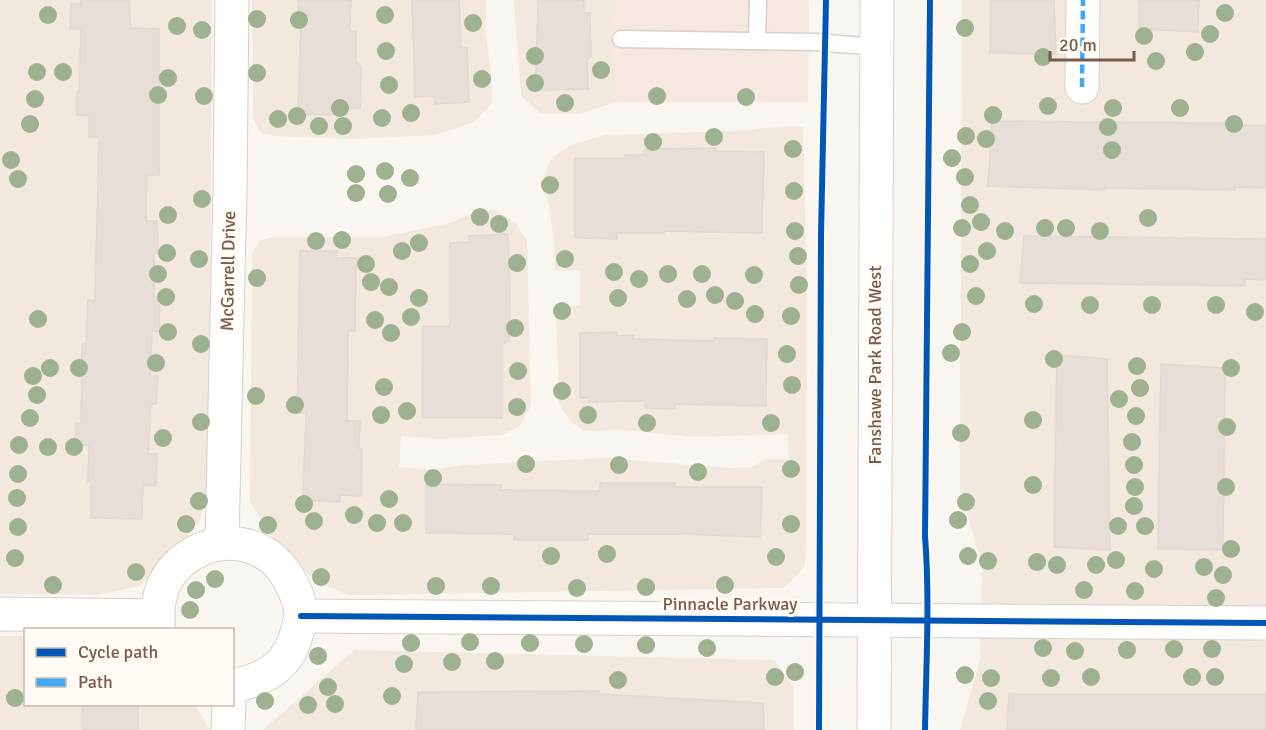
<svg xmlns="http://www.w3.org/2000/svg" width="1266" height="730" font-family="Signika,sans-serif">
<rect width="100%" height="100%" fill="#f9f5f0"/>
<g fill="#f2e8de">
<polygon points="0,0 212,0 209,483 200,521 179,549 139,586 98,595 0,594"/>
<polygon points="252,0 486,0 485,31 491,72 492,103 474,122 436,135 352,139 274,136 260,132 253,118"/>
<polygon points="514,0 615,0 616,102 579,114 542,114 521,96"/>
<polygon points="962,0 1266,0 1266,730 960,730 980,660 982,567 960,487"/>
<polygon points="790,126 803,127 807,291 806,543 805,566 784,588 349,595 321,584 293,561 267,530 250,501 252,254 259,241 272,237 382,237 451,223 474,212 495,210 515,222 527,241 531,405 520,426 502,435 439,439 401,436 399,467 432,470 462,465 606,458 729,468 752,467 766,459 789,459 787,434 693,437 623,430 584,431 571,422 559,404 556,308 580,305 580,270 555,271 553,233 544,176 552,158 572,145 604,135 733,131"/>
<polygon points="0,636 25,636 26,704 195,705 210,730 0,730"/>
<polygon points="354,650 774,660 794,688 794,730 263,730"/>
</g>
<polygon fill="#f6e8e1" points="615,0 809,0 808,102 616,102"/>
<g fill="#e6ded7" stroke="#e2d8d2" stroke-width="1.5">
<polygon points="81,0 129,0 131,28 159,29 159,175 147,175 146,221 157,221 158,253 154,253 154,297 160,297 159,332 152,331 150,376 158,376 156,404 151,404 148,454 157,454 156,486 143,485 142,519 91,518 91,481 88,481 89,445 75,445 76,423 81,423 82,344 86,344 88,300 95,300 99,137 89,137 89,115 77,115 77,92 79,92 81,29 70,29 71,4 81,4"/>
<polygon points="298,0 351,0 350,31 356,31 356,62 361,66 360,108 339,108 339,115 298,114 301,27 299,27"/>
<polygon points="412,0 459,0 461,48 467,48 469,102 435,104 434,96 415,97"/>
<polygon points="538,0 584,0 584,13 590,13 591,57 587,60 588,89 539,90 539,74 536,74"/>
<polygon points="991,0 1054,0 1056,54 990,53"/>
<polygon points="1139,0 1199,0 1198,32 1139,29"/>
<polygon points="992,121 1234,123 1234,125 1266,126 1266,188 1235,187 1235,190 1104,188 1104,190 988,186"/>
<polygon points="715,148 715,151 764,152 762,233 664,231 664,233 617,233 617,239 575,238 575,158 625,158 625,155 644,155 645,149"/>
<polygon points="508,234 510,293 509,342 502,344 502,418 422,418 423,326 450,326 450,243 469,242 469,236"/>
<polygon points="1024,236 1266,239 1266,280 1245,279 1245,286 1020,283"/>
<polygon points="300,251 337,251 336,258 356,258 355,331 348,331 347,421 360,421 359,449 362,449 361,496 340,495 340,502 303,500 306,413 297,413"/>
<polygon points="617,332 617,336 634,335 634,339 714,341 714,338 767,339 766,406 675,404 675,409 645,408 645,401 589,402 589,398 580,398 580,333"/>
<polygon points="1057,355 1107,359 1110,550 1054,547"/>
<polygon points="1161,364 1225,368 1223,550 1158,549"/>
<polygon points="600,483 675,483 675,487 762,487 760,537 677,534 588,534 588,540 514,540 514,534 426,533 426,484 501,485 501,490 600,491"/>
<polygon points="599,691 599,694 763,703 764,730 416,730 418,692"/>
<polygon points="1009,694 1266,694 1266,730 1007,730"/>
<rect x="82" y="705" width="56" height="25"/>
</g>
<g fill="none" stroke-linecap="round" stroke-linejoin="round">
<defs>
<g id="service">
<polyline points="621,39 815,42 877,47"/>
<polyline points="757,41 758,0"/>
</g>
<g id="minor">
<polyline points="1082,87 1083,0"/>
<polyline points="222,543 230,188 232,0"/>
<polyline points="228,730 229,704"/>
</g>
<g id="tertiary">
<polyline points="0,614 157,616"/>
<polyline points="301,616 1266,623"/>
<path d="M159,630C155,605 161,579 180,563C215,532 266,538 289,579C295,591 300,600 301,613C301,620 298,628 296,636C287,668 263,680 232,686"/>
</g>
<polyline id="secondary" points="874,730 877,0"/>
</defs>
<use href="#service" stroke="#d7d1cb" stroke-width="19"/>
<use href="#minor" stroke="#d7d1cb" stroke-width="35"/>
<use href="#tertiary" stroke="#d7d1cb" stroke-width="35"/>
<use href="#secondary" stroke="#d9d2cb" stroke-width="35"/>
<use href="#service" stroke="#fefefd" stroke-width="16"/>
<use href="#minor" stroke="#fefefd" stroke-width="33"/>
<use href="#tertiary" stroke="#fefefd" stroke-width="33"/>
<use href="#secondary" stroke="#fefefd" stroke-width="33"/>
<polyline stroke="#3fa9f5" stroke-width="4.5" stroke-dasharray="9 4.5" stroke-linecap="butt" points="1082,87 1083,0"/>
<defs>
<g id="cycleway">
<polyline points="301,616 1266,623"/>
<polyline points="819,730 821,234 826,0"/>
<path d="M925,730C926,665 930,601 925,536L930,0"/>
</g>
</defs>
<use href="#cycleway" stroke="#fffaf3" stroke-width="10"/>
<use href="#cycleway" stroke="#0057b8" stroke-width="6"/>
</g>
<g fill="#9eb190">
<circle cx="1225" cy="13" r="9"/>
<circle cx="48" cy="15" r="9"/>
<circle cx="385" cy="15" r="9"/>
<circle cx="257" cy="19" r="9"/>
<circle cx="299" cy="20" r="9"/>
<circle cx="473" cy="23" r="9"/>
<circle cx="177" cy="26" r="9"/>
<circle cx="965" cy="28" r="9"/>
<circle cx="202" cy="30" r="9"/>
<circle cx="1210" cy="34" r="9"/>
<circle cx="1144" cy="36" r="9"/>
<circle cx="386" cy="51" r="9"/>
<circle cx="1195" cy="52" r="9"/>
<circle cx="535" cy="56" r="9"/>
<circle cx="1043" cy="57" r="9"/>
<circle cx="1156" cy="61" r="9"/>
<circle cx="601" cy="70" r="9"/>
<circle cx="37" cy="72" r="9"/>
<circle cx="63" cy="72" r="9"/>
<circle cx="257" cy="73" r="9"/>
<circle cx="168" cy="78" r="9"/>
<circle cx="482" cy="79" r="9"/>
<circle cx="535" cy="83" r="9"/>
<circle cx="389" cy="85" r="9"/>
<circle cx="158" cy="95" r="9"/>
<circle cx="204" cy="96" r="9"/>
<circle cx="657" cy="96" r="9"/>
<circle cx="746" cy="97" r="9"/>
<circle cx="35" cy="99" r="9"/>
<circle cx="565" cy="103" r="9"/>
<circle cx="1048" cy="106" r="9"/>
<circle cx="340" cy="108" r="9"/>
<circle cx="1113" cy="108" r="9"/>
<circle cx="1180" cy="108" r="9"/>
<circle cx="411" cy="113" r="9"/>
<circle cx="993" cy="115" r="9"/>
<circle cx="297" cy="116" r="9"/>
<circle cx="382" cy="118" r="9"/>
<circle cx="278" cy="119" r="9"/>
<circle cx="30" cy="124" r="9"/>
<circle cx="1234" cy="124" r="9"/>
<circle cx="319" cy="126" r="9"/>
<circle cx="343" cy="126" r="9"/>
<circle cx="1108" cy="127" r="9"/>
<circle cx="966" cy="136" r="9"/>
<circle cx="714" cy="137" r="9"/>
<circle cx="986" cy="139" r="9"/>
<circle cx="653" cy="142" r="9"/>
<circle cx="793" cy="149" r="9"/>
<circle cx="1112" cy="150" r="9"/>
<circle cx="952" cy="158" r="9"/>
<circle cx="11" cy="160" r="9"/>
<circle cx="385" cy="171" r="9"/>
<circle cx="356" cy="174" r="9"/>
<circle cx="965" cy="177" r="9"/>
<circle cx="410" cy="178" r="9"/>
<circle cx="18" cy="179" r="9"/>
<circle cx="550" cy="185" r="9"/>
<circle cx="794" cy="191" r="9"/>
<circle cx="356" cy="193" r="9"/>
<circle cx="388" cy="194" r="9"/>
<circle cx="202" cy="199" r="9"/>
<circle cx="970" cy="205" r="9"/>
<circle cx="168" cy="215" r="9"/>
<circle cx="480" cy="217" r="9"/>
<circle cx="1148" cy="218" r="9"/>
<circle cx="981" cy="222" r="9"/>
<circle cx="499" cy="224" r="9"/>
<circle cx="962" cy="228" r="9"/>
<circle cx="1045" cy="228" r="9"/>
<circle cx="1066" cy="228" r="9"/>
<circle cx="795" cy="231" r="9"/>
<circle cx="1005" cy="231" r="9"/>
<circle cx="1100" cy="231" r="9"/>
<circle cx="342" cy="240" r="9"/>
<circle cx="316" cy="241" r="9"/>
<circle cx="419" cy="243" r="9"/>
<circle cx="402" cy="251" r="9"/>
<circle cx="987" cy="251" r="9"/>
<circle cx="167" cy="253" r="9"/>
<circle cx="798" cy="256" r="9"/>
<circle cx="199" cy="259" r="9"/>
<circle cx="565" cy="259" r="9"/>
<circle cx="517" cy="263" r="9"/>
<circle cx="366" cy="264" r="9"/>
<circle cx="970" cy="264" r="9"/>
<circle cx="614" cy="272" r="9"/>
<circle cx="158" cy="274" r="9"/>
<circle cx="668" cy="274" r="9"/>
<circle cx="702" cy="274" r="9"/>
<circle cx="754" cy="275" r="9"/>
<circle cx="257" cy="278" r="9"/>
<circle cx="639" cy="279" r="9"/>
<circle cx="371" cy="282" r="9"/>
<circle cx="799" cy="285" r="9"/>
<circle cx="389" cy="287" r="9"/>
<circle cx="715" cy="295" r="9"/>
<circle cx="976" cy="296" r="9"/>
<circle cx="166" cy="297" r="9"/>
<circle cx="419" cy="298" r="9"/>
<circle cx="618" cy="298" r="9"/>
<circle cx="687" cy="299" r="9"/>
<circle cx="735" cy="301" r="9"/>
<circle cx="1034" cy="304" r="9"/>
<circle cx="1090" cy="305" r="9"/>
<circle cx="1152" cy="305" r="9"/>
<circle cx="1216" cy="305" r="9"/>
<circle cx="562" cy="311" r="9"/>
<circle cx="1255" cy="312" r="9"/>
<circle cx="755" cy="314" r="9"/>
<circle cx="791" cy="316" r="9"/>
<circle cx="411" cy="317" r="9"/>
<circle cx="38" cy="319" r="9"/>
<circle cx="375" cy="320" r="9"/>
<circle cx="515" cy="328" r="9"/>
<circle cx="168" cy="332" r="9"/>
<circle cx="962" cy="332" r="9"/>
<circle cx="391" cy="333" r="9"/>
<circle cx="201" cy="344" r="9"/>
<circle cx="951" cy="353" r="9"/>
<circle cx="787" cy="354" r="9"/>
<circle cx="1054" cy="359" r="9"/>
<circle cx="156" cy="363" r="9"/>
<circle cx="1137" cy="366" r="9"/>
<circle cx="50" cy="368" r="9"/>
<circle cx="79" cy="368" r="9"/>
<circle cx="1231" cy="368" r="9"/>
<circle cx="518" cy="371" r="9"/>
<circle cx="33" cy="376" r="9"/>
<circle cx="792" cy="385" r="9"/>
<circle cx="384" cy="387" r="9"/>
<circle cx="1140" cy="388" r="9"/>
<circle cx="562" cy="391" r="9"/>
<circle cx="37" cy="395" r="9"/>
<circle cx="256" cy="396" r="9"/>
<circle cx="1119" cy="399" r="9"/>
<circle cx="295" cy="405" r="9"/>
<circle cx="517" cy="407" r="9"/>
<circle cx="407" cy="411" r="9"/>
<circle cx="381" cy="415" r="9"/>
<circle cx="588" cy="415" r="9"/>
<circle cx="1136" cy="416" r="9"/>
<circle cx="30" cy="418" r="9"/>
<circle cx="1033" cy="420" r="9"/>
<circle cx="201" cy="422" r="9"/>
<circle cx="647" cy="423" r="9"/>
<circle cx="771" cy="423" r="9"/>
<circle cx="1227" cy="427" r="9"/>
<circle cx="961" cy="433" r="9"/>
<circle cx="163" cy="438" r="9"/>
<circle cx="1132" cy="442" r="9"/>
<circle cx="19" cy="445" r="9"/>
<circle cx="48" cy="447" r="9"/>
<circle cx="74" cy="447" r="9"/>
<circle cx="526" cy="464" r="9"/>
<circle cx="619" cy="465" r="9"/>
<circle cx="1134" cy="465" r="9"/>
<circle cx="791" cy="469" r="9"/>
<circle cx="698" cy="472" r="9"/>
<circle cx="18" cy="474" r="9"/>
<circle cx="433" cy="478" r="9"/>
<circle cx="1033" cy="485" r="9"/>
<circle cx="1135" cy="487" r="9"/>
<circle cx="1226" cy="487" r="9"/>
<circle cx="17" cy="498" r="9"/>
<circle cx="389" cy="499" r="9"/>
<circle cx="199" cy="501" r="9"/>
<circle cx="966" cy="502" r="9"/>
<circle cx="304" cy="504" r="9"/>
<circle cx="1134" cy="506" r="9"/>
<circle cx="354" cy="515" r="9"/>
<circle cx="958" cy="520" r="9"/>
<circle cx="314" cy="521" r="9"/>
<circle cx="377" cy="523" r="9"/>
<circle cx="403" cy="523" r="9"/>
<circle cx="186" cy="524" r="9"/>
<circle cx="791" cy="524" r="9"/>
<circle cx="268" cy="525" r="9"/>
<circle cx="1118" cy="526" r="9"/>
<circle cx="1145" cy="526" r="9"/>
<circle cx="18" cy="527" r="9"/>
<circle cx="1231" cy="549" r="9"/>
<circle cx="607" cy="554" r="9"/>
<circle cx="551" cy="556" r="9"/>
<circle cx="968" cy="556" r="9"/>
<circle cx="776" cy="557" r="9"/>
<circle cx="15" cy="558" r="9"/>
<circle cx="1116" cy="560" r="9"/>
<circle cx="988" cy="561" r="9"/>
<circle cx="1037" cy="562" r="9"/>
<circle cx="1057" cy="565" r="9"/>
<circle cx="1096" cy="565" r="9"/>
<circle cx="1204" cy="567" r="9"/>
<circle cx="1154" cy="569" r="9"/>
<circle cx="136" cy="572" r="9"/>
<circle cx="1223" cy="575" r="9"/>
<circle cx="321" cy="577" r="9"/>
<circle cx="215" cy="579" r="9"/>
<circle cx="53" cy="585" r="9"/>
<circle cx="725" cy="585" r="9"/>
<circle cx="436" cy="586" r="9"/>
<circle cx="491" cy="586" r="9"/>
<circle cx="646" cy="587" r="9"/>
<circle cx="577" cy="588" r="9"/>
<circle cx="196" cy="590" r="9"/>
<circle cx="1084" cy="590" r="9"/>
<circle cx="1135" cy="591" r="9"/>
<circle cx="1216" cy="598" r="9"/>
<circle cx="190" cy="610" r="9"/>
<circle cx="470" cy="642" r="9"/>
<circle cx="411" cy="643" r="9"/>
<circle cx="530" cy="643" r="9"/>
<circle cx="584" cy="644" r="9"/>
<circle cx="646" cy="645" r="9"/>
<circle cx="707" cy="648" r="9"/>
<circle cx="1043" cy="648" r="9"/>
<circle cx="1174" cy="649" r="9"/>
<circle cx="1212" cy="649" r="9"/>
<circle cx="1127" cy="650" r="9"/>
<circle cx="1075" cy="651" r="9"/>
<circle cx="318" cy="656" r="9"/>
<circle cx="495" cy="661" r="9"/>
<circle cx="452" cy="662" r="9"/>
<circle cx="404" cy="664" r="9"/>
<circle cx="795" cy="672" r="9"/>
<circle cx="965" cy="675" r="9"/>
<circle cx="775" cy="677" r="9"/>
<circle cx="1091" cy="677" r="9"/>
<circle cx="1192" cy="677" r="9"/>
<circle cx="1215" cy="677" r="9"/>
<circle cx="991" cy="678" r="9"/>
<circle cx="1051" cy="678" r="9"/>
<circle cx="618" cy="680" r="9"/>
<circle cx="328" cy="687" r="9"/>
<circle cx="392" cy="696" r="9"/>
<circle cx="15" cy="698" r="9"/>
<circle cx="265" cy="701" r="9"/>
<circle cx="988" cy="701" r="9"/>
<circle cx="335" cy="704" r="9"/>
<circle cx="308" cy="705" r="9"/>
</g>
<g text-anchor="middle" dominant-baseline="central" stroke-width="6" stroke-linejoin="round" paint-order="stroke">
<g font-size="18" fill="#7a5c4d" stroke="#fffaf3">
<text transform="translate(228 271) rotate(-89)">McGarrell Drive</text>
<text transform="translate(875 365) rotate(-90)">Fanshawe Park Road West</text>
<text x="730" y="604">Pinnacle Parkway</text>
</g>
</g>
<rect x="24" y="628" width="210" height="78" fill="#fffaf3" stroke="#cabbb1" stroke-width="1.5"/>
<rect x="36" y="648" width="30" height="9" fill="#0057b8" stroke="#cabbb1" stroke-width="1.5"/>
<text x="78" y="658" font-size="18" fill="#7a5c4d">Cycle path</text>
<rect x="36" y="678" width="30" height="9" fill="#3fa9f5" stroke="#cabbb1" stroke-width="1.5"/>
<text x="78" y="688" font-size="18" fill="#7a5c4d">Path</text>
<path d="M1050 51v9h84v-9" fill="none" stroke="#7a5c4d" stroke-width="3"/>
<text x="1059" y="51" font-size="18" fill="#7a5c4d" stroke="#fffaf3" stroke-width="4.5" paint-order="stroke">20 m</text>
</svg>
